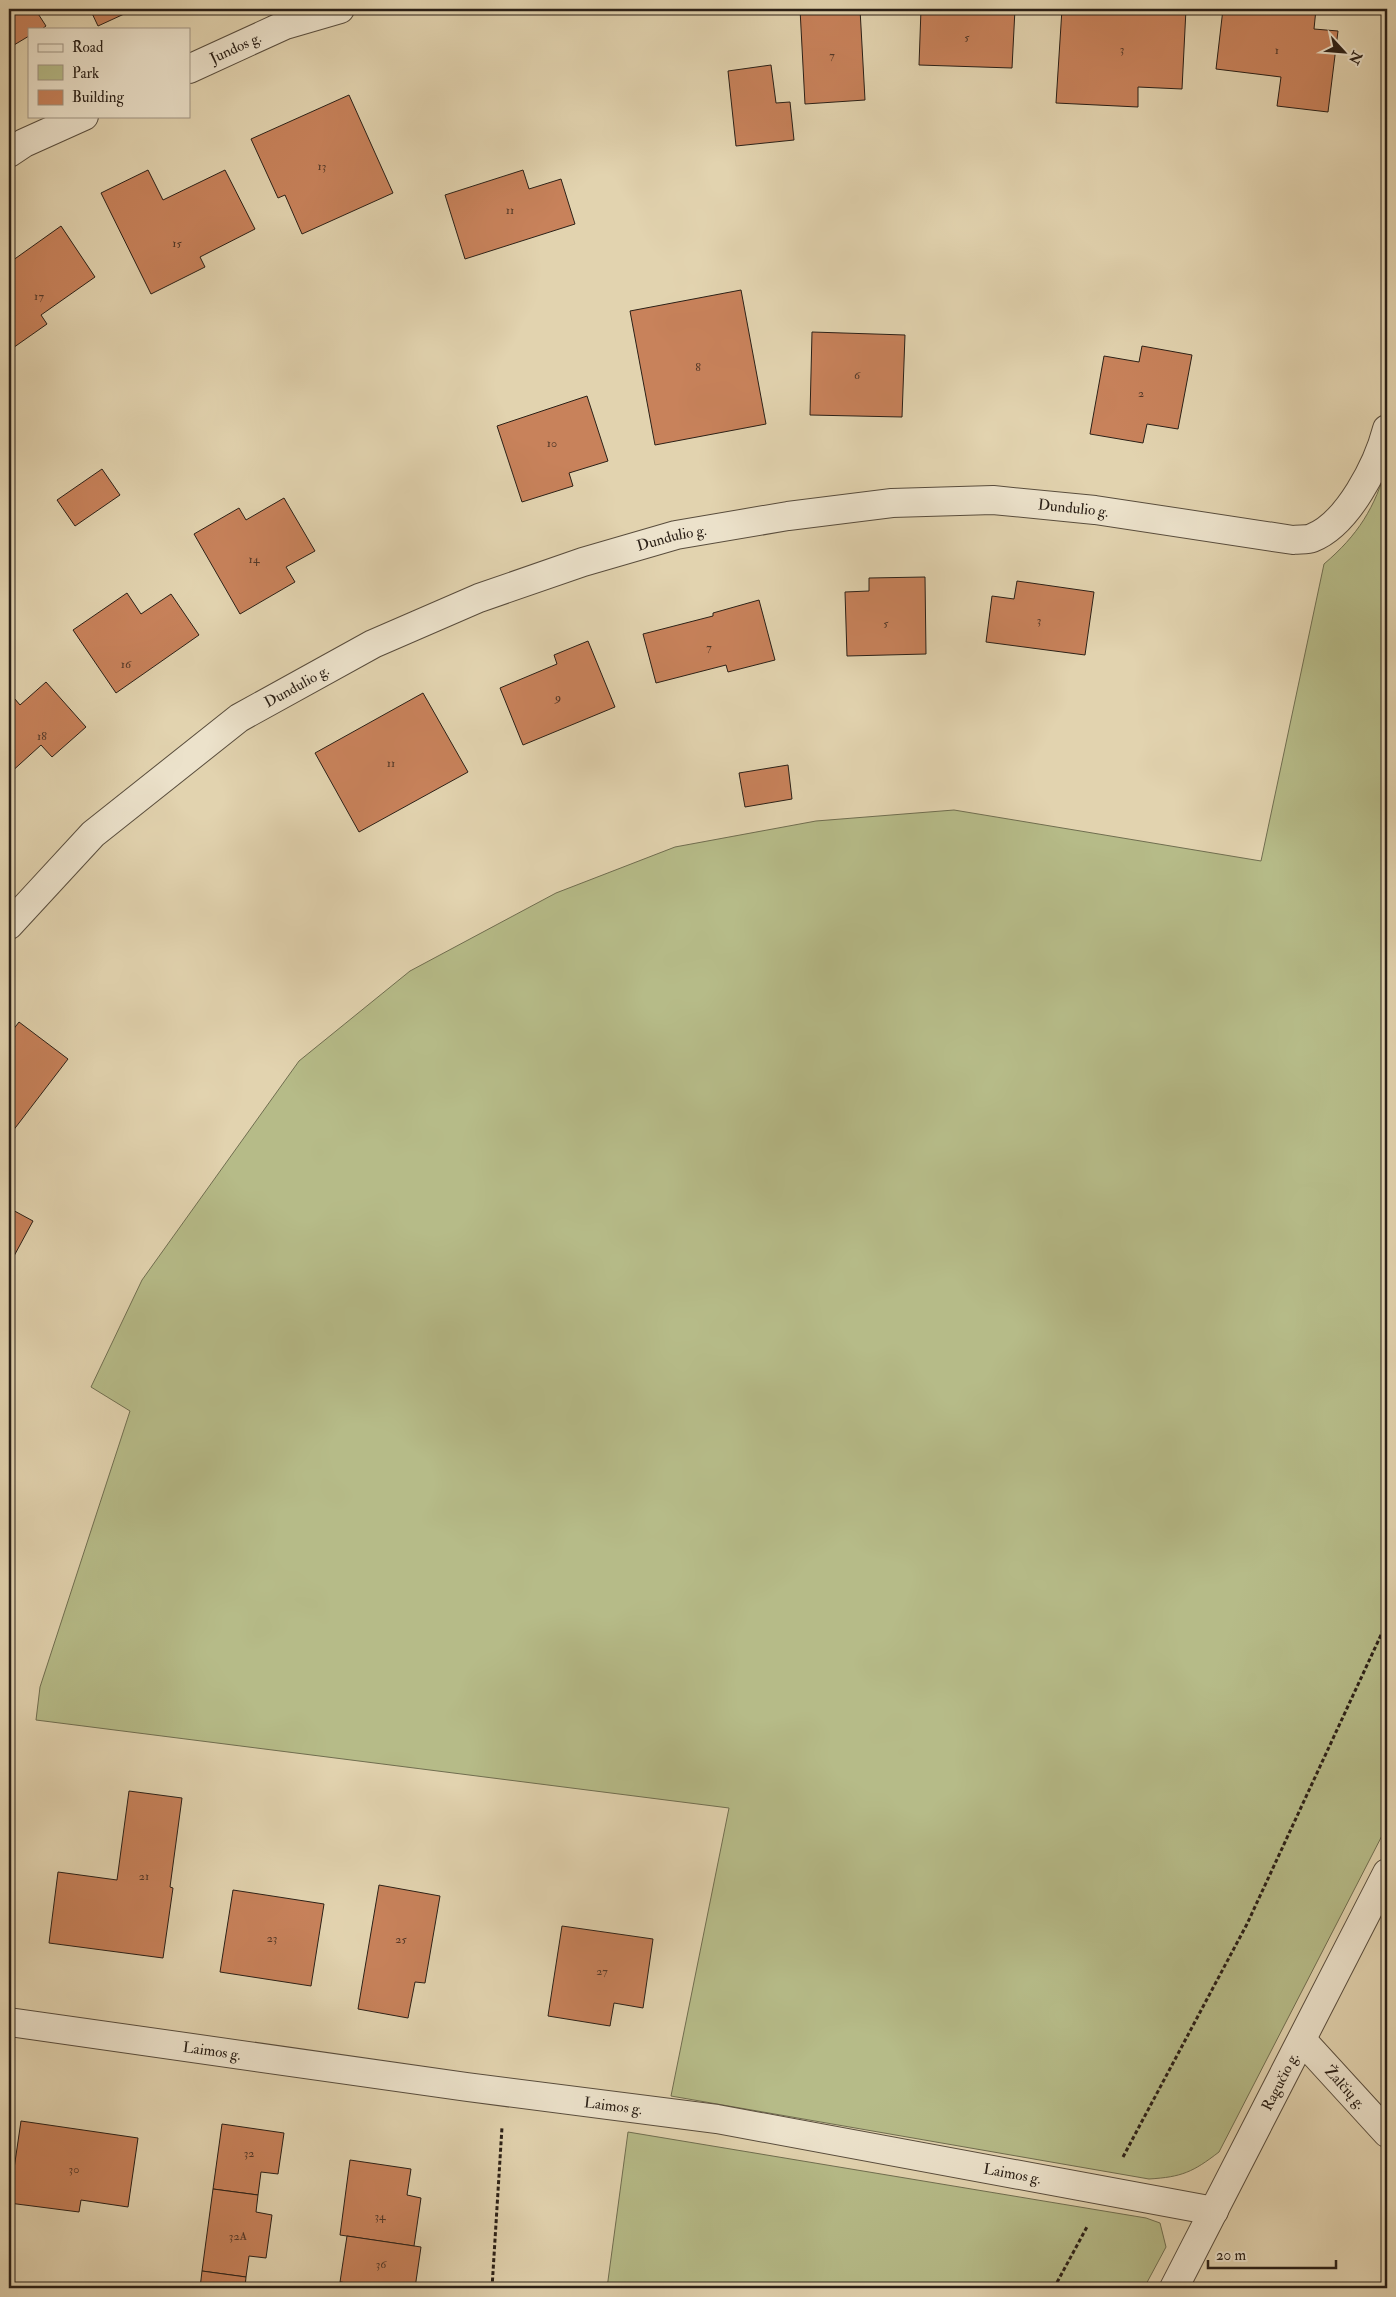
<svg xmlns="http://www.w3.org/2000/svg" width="1396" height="2297" font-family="'IM FELL Double Pica',serif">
<rect width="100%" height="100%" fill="#e2d3af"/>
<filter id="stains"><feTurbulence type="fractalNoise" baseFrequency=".004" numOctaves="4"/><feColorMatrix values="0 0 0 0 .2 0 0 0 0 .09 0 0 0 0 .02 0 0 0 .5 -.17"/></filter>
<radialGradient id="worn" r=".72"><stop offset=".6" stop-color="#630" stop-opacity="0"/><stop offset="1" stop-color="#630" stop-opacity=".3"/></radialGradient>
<g fill="#b6bb88" stroke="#706e50">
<path d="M1387,465V1826L1219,2152C1193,2172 1182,2177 1149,2179L671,2096L729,1808L36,1720L40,1687L130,1411L91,1387L142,1280L299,1061L410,971L556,893L675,847L816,821L954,810L1261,861L1324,564C1358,535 1375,508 1387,465Z"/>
<polygon points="628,2132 1146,2218 1160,2223 1166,2247 1144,2288 607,2288"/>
</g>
<g fill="#c8825b" stroke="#2b2017">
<polygon points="9,9 35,9 46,26 42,29 29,29 29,36 9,48"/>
<polygon points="90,9 135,9 98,26"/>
<polygon points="800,9 860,9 865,100 805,104"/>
<polygon points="921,9 1015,9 1012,68 919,65"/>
<polygon points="1062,9 1134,11 1134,9 1186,9 1182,89 1138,87 1138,107 1056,103"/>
<polygon points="1223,9 1316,9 1314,29 1338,31 1328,112 1277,106 1281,77 1216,69"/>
<polygon points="771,65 776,103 790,102 794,140 736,146 728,71"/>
<polygon points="349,95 393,193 302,234 285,195 278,198 251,139"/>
<polygon points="148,170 163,200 225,170 255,229 200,257 205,267 151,294 101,193"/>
<polygon points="523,170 529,189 561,179 575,224 465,259 445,195"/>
<polygon points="61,226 95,277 41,315 47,324 10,350 9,263"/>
<polygon points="741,290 766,424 655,445 630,311"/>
<polygon points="812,332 905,335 902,417 810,415"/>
<polygon points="1142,346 1192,355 1178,429 1147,424 1143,443 1090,434 1104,356 1139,362"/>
<polygon points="587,396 608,461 569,473 573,486 522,502 497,426"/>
<polygon points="102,469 120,495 75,526 57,500"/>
<polygon points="284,498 315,551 286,567 295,582 240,614 194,534 239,508 246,520"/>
<polygon points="925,577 926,654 847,656 845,592 869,591 869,578"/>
<polygon points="1017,581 1094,592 1085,655 986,642 992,596 1014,599"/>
<polygon points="127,593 141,614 171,594 199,635 116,693 73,630"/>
<polygon points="759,600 775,660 728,672 726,665 656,683 643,634 713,616 713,613"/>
<polygon points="588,641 615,707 523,745 500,688 557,664 554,655"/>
<polygon points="46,682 86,727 52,757 41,745 9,774 9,692 20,705"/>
<polygon points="423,693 468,772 359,832 315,753"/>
<polygon points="788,765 792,799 745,807 739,773"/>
<polygon points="19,1022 68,1059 9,1136 9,1035"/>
<polygon points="9,1208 33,1221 14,1256 9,1253"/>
<polygon points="129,1791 182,1798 170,1887 173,1888 163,1958 49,1943 58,1872 117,1880"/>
<polygon points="379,1885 440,1896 425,1983 415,1982 408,2018 358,2009"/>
<polygon points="233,1890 324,1904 311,1986 220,1972"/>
<polygon points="562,1926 653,1939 643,2008 614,2003 610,2026 548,2016"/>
<polygon points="21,2121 138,2138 128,2207 81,2200 79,2212 9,2203"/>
<polygon points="222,2124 284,2133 278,2174 261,2172 258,2195 213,2189"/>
<polygon points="350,2160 411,2169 407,2195 421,2198 414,2246 340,2235"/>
<polygon points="213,2189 258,2195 256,2212 272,2215 266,2258 249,2256 246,2277 202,2271"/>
<polygon points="347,2236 421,2247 415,2288 382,2288 340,2282"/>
<polygon points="202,2271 246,2277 245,2288 200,2288"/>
<polygon points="340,2282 382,2288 339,2288"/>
</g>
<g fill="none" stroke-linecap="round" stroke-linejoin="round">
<defs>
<g id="minor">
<path id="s1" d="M189,69L285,25L340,9"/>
<polyline points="9,153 24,143 84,116"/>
<path id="s2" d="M9,925L93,834L239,718L373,644L479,598L583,562L676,535L788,516L892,503L993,500L1095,510L1293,540C1299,539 1307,540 1312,538C1348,524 1378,464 1387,429"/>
<path id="s3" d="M9,2022L467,2087L717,2119L1214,2211"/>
<path id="s4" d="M1302,2040L1387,2133"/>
<path id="s5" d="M1174,2288L1387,1873"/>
</g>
</defs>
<use href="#minor" stroke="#594d3d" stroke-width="30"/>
<g stroke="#2b2017" stroke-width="3" stroke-dasharray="4 2.5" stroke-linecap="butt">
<polyline points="1123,2157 1247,1924 1387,1622"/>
<polyline points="492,2288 502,2127"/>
<polyline points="1054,2288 1088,2225"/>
</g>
<use href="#minor" stroke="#ece2cb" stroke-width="28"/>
</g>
<g text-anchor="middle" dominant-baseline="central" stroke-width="4" stroke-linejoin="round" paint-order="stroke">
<g font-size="12" fill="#523828">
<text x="967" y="37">5</text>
<text x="1122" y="49">3</text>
<text x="1277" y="50">1</text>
<text x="832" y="55">7</text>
<text x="322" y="166">13</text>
<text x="510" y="210">11</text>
<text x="177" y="243">15</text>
<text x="39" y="296">17</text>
<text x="698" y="367">8</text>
<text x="857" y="375">6</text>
<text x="1141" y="393">2</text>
<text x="552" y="443">10</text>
<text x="254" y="559">14</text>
<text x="1039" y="620">3</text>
<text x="886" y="623">5</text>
<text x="709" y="647">7</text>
<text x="126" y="664">16</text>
<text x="558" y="697">9</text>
<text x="42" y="736">18</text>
<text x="391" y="763">11</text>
<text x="144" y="1876">21</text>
<text x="272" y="1938">23</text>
<text x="401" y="1939">25</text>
<text x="602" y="1971">27</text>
<text x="249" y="2153">32</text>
<text x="74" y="2169">30</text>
<text x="380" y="2216">34</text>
<text x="238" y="2236">32A</text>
<text x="381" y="2264">36</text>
</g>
<g font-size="15" fill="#2b2017" stroke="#ece2cb">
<text stroke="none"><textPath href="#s1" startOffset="51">Jundos g.</textPath></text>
<text stroke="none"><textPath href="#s2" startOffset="1186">Dundulio g.</textPath></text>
<text stroke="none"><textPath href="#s2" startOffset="781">Dundulio g.</textPath></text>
<text stroke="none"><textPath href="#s2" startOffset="376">Dundulio g.</textPath></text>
<text stroke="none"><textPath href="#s3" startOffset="205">Laimos g.</textPath></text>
<text stroke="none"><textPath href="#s5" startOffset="232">Ragučio g.</textPath></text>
<text stroke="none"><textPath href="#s4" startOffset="64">Žalčių g.</textPath></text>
<text stroke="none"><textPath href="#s3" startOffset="610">Laimos g.</textPath></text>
<text stroke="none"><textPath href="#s3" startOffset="1015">Laimos g.</textPath></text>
</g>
</g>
<rect width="1396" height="2297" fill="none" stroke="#e2d3af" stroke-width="30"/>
<rect x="10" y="10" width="1376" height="2277" fill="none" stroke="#2b2017" stroke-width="2.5"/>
<rect x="15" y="15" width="1366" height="2267" fill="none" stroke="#2b2017"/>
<rect x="28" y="28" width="162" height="90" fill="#ece2cb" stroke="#9f9483"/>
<rect x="38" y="44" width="25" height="8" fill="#ece2cb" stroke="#9f9483"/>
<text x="72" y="52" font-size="15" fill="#2b2017">Road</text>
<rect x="38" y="65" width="25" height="15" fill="#b6bb88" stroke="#9f9483"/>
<text x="72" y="78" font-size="15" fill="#2b2017">Park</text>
<rect x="38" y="90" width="25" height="15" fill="#c8825b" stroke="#9f9483"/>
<text x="72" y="102" font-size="15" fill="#2b2017">Building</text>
<g transform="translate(1344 52) rotate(116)" stroke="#ece2cb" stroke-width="4" paint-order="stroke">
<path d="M0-4L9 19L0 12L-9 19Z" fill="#2b2017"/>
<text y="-8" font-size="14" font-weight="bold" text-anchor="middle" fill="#2b2017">N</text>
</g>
<path d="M1208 2260v8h128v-8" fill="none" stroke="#2b2017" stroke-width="2.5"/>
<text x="1216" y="2260" font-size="15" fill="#2b2017" stroke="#ece2cb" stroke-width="4" paint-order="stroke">20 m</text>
<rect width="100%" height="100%" filter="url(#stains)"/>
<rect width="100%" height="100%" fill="url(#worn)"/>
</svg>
